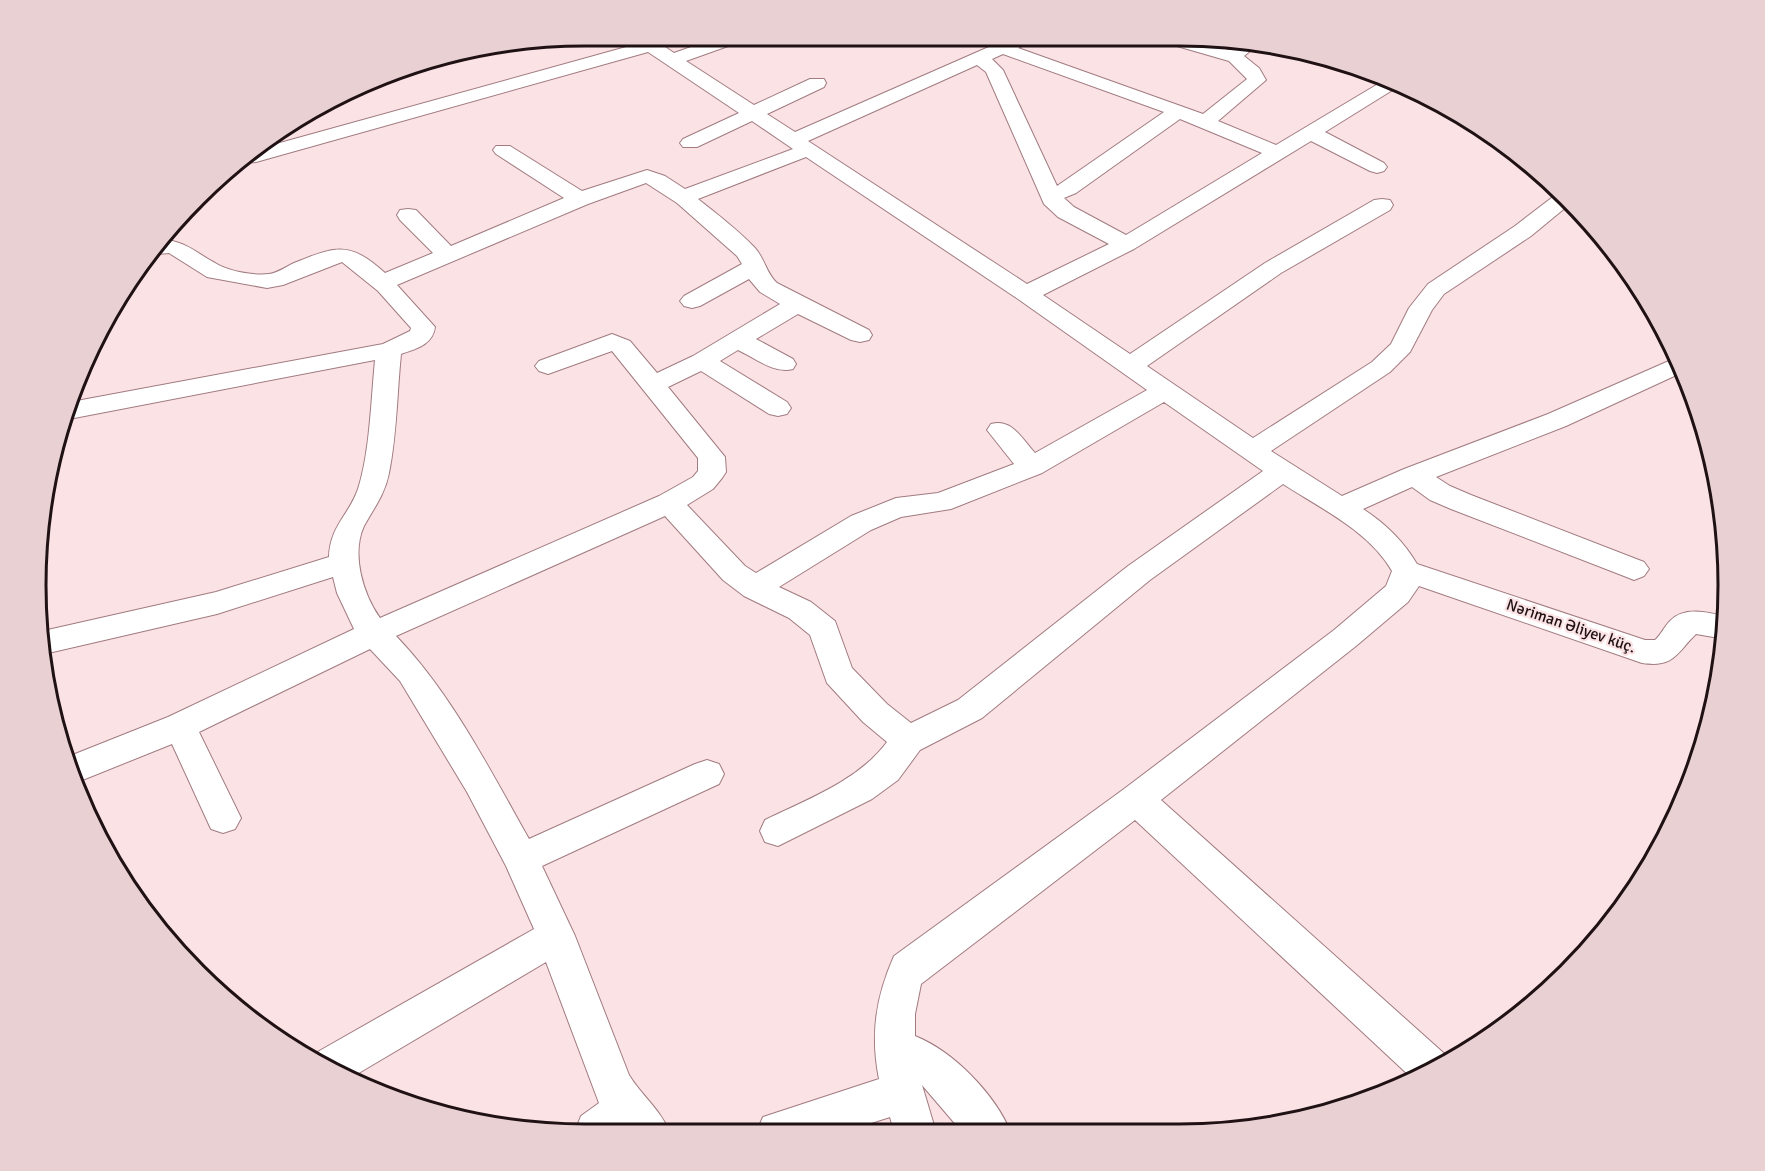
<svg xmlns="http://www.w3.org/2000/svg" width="1765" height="1171" font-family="Signika,sans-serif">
<rect width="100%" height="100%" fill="#fbe2e4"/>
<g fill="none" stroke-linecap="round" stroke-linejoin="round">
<defs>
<path id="minor" d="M627,36H649L674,53L719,37H745L742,41L686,61L754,105L810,79H824L826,83L824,87L767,114L795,132L1007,39H1028L1026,44L1018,48L1203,114L1247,79L1229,61L1170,44L1167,40H1197L1229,50L1242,41L1260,43L1244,56L1259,68L1266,80L1218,121L1276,145L1383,81L1399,86L1325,132L1384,163L1387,167L1384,171L1377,173L1370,171L1311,141L1134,249L1043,295L1130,354L1265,263L1374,200L1382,199L1390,200L1393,205L1390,210L1281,273L1147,366L1253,438L1372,362L1391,344L1409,308L1428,284L1515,226L1558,193L1560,192L1571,203L1531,236L1444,294L1432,310L1410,352L1390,372L1271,451L1342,496L1404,469L1548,414L1678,357L1683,372L1566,426L1436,477L1450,486L1471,495L1644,562L1649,569L1644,576L1634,580L1624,576L1451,509L1430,500L1412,487L1363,509C1385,523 1404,542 1417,564L1645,640H1655C1661,635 1664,627 1670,621C1684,606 1708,612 1726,617L1725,639L1696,634C1677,652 1675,668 1642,663L1419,586L1408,602L1356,646L1161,800L1448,1057L1450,1061L1415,1081L1135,820L921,984L915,1014V1036C953,1051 995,1094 1011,1133H963L922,1085L936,1132H894L890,1117L843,1132L757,1131L763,1117L879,1079C870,1034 876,997 894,956L1124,789L1334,630L1386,586L1392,571C1369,531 1320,508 1283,484L1150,580L982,718L920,750L898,780L872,799L778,846L765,842L760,831L765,820C808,799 858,781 887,742L863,722L827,683L810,635L789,618L744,596L723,580L665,516L396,636C451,693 490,770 529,839L695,764L707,760L719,764L724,774L719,784L542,866L575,936L629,1075C641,1095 660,1109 669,1131H575L581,1116L599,1103L546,962L347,1080L312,1058L314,1054L534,929L506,866L467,792L400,681L370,649L199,732L241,818L235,829L223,833L211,829L172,744L80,781L70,756L168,717L354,629L337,593L333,577L217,614L44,654L43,631L216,592L329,557C330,526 349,515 358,489C370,452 371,400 375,360L69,419L71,402L383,344L410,331L411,328L378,291L342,262L283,285L267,288L207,277L169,253L147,255L161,240C185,240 196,253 215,263C228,271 253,276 269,274C277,273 286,267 294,263C336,246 350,241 385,273L433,253L400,220L397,215L400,210L408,209L416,210L451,246L564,198L496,154L493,150L496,146H510L582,191L647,170L665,176L685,189L793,149L752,121L697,147H683L680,143L683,139L739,113L648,52L256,162L244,163L258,149L637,44ZM1003,54L1164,112L1057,186L1003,70L992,59ZM977,65L986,72L1044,204L1058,217L1109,244L1027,284L808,141ZM1180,119L1262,153L1126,235L1074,207L1064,198L1076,193ZM806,157L1018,299L1147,390L1035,453C1022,439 1012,418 991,424L987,430L1014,464L938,493L896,498L851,516L756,573L745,566L687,505L713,489L722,478L726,472L725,457L668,387L701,371L769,414L778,416L787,414L791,408L787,402L720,361L738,350C755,358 774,374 793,369L796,364L793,359L756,339L798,314L851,340L860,342L869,340L872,335L869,330L777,283C766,273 765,259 755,248C738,230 717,214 698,199ZM646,183L677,203L737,256L742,264L684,296L680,301L684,306L692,308L700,306L749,279L760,292L780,304L693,356L657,373L630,341L612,334L539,361L535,366L539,371L548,374L612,351L698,458V471L693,477L659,496L380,618C363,594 351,554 364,526C374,508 385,494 389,473C397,434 397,393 401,354C415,349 433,345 435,327L397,285L588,204ZM1164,402L1263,471L1128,566L958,700L911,723L887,704L852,668L835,621L811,602L779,587L871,530L901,517L951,509L1042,473Z"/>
</defs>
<use href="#minor" stroke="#a17b80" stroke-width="2"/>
<use href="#minor" fill="#fff" fill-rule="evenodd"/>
</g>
<g text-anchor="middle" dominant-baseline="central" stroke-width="4.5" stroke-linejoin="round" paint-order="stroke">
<g font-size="16" fill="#201214" stroke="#fbe2e4">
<text transform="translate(1571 626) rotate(19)">Nəriman Əliyev küç.</text>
</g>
</g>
<path d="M0 0H1765V1171H0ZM585 46H1179A539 539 0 0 1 1718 585V585A539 539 0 0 1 1179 1124H585A539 539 0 0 1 46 585V585A539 539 0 0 1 585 46Z" fill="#e9d1d3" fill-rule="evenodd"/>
<path fill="none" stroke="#201214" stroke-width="3" d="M585 46H1179A539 539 0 0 1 1718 585V585A539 539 0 0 1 1179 1124H585A539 539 0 0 1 46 585V585A539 539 0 0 1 585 46Z"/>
</svg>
